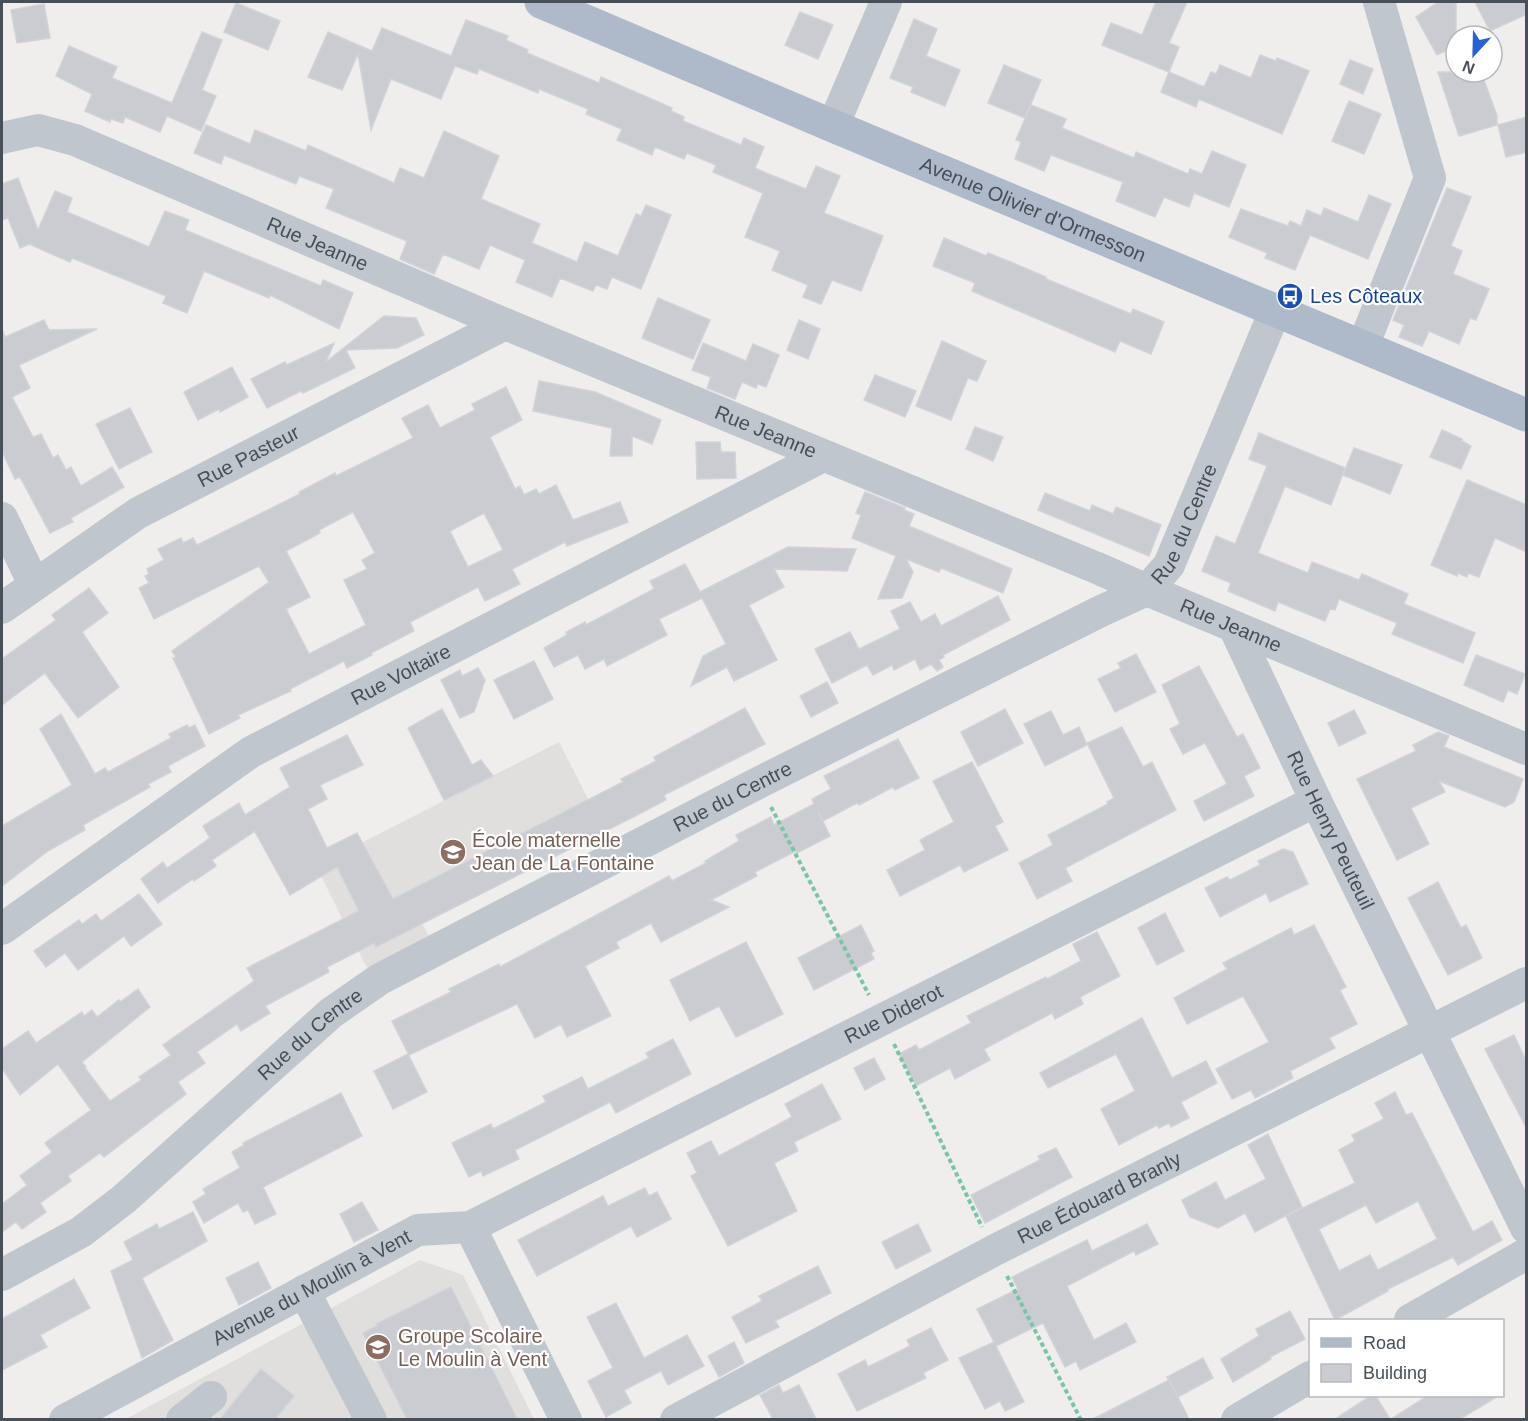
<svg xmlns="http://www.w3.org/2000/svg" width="1528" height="1421" font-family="Arial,sans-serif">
<rect width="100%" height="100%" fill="#f0eded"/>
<g fill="#e1dede">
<polygon points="559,742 605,832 422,924 429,936 367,968 316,866"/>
<polygon points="420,1260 463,1275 534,1419 124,1420"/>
</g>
<g fill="#caccd2" stroke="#d1d3d8" stroke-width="1.5" fill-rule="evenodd">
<polygon points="1156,2 1187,2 1169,43 1179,47 1169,72 1102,45 1111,23 1142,35"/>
<polygon points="1438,2 1456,2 1456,46 1437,55 1416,17"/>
<polygon points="1475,2 1527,2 1527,14 1490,31"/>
<polygon points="236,3 280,21 268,50 224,32"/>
<polygon points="44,4 50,38 17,43 11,10"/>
<polygon points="800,12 833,25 818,59 785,45"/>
<polygon points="914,19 937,29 926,56 960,70 945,106 911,92 913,87 890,78"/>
<polygon points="466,20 508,36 506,40 528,50 527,53 599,83 601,77 672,108 671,111 684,117 683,121 741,145 744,138 764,147 755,168 766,173 806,189 816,166 840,176 824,213 883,236 861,291 832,280 821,304 803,297 808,285 772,270 780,251 745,237 763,193 713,172 716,165 687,153 684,159 655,147 652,155 617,140 622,129 586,114 588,109 539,89 538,93 479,69 477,74 455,66 441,99 391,79 371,130 358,54 342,90 308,77 328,32 372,51 382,28 451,56"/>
<polygon points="202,32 222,40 202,90 216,96 201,131 167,116 160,132 125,117 123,123 111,119 110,122 85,111 92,94 56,76 69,46 117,67 112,78 172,103"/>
<polygon points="1260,55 1276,61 1277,58 1309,71 1282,134 1199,99 1196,107 1161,92 1169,72 1204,87 1211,72 1216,74 1220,65 1251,78"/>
<polygon points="1350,60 1373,69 1363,94 1340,84"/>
<polygon points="1004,65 1041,80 1025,118 988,103"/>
<polygon points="1438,72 1481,72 1497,116 1497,125 1459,136"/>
<polygon points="1349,101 1381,114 1364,154 1332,141"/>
<polygon points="1031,105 1066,119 1062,128 1134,158 1136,152 1188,174 1190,169 1202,174 1212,151 1246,165 1229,207 1194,193 1189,207 1164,197 1155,217 1116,201 1123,182 1051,155 1044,171 1015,159 1021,142 1016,140"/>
<polygon points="1527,117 1527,152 1506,157 1498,125"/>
<polygon points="206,125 250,144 255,130 306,151 308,145 394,183 400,168 424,178 444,131 499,156 481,199 540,224 532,243 577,262 585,242 618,256 636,214 641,216 646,205 671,215 641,289 612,277 607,289 596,285 593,291 560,278 552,297 516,282 525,260 490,245 479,269 443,254 434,274 400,259 407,241 326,208 334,189 299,176 296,184 224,155 221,164 194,153"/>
<polygon points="18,178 38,230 55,191 72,198 67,212 149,247 165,211 189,220 185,230 321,286 323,280 353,293 339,329 270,295 269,298 204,271 187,313 163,303 166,296 72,258 70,262 31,245 32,243 20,248 8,218 2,220 2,184"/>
<polygon points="1447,188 1471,197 1451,246 1462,251 1453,274 1489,289 1476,320 1470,318 1459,344 1429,331 1422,346 1399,337 1404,325 1393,320"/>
<polygon points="1369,195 1391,204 1368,259 1310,235 1295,270 1265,258 1267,253 1229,237 1241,209 1288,226 1290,221 1301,226 1307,210 1321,216 1324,208 1358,222"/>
<polygon points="944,238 986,256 988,253 1013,263 1046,277 1046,279 1131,314 1133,309 1164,322 1151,354 1120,341 1115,352 972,291 975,283 933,266"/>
<polygon points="658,298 710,320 693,359 642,338"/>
<polygon points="384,316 416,318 424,335 397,348 346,350 355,368 303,393 301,391 267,408 251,379 285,362 287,365 334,343 326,362"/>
<polygon points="44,320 49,330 97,329 19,365 30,388 12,397 33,437 41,434 53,458 58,455 66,470 71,467 81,486 112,467 124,487 71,518 73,522 50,533 20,477 15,479 2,451 2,329 5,337"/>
<polygon points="799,320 820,329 808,359 787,350"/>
<polygon points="942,341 986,361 977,381 968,378 951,420 916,406"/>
<polygon points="703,343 746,361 753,344 779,355 766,387 758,384 756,388 742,382 735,399 707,388 711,377 692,370"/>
<polygon points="232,367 248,397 220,412 219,409 198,420 184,392"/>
<polygon points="875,375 916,391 905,417 864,400"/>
<polygon points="539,381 595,392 661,420 652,444 632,436 632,456 610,456 612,428 533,411"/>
<path d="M506,387L522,420L490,437L515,489L520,486L524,495L536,489L539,494L556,485L573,520L620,502L628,522L567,546L565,542L512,569L520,584L485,601L478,587L410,622L414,631L371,653L372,655L347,668L344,661L290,689L291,691L238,715L240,718L209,734L173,658L176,657L172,651L269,582L259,566L154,619L139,588L149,583L145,576L149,574L147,569L164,560L158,549L181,538L183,543L193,538L197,545L300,494L299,492L335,473L336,476L413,438L402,418L428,405L440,428L475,410L472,404ZM353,512L375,553L362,560L367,569L344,580L366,625L309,654L286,609L310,597L286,551L320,533L319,530ZM484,513L503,550L468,567L450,531Z"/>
<polygon points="130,408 152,452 119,469 96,424"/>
<polygon points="975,427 1003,437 993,461 966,449"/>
<polygon points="1442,430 1462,439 1462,441 1471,446 1461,469 1430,457"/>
<polygon points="1259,433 1345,468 1331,505 1285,486 1258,553 1308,573 1312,562 1359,580 1362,574 1408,594 1404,604 1475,633 1463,663 1392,634 1397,623 1339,599 1335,610 1330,609 1325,621 1278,602 1275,611 1228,591 1231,583 1202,571 1216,536 1235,544 1238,537 1267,466 1249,459"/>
<polygon points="696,442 720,442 721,452 735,452 736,478 697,479"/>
<polygon points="1354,448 1402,465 1390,494 1343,475"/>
<polygon points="1467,480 1527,505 1527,552 1495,538 1479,577 1468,573 1467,577 1458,573 1457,576 1431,565"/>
<polygon points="865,492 905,508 904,510 914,514 909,526 1012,569 1003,593 941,568 939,572 906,559 913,572 902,598 878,599 896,556 852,538 861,515 856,513"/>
<polygon points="1045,493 1090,511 1092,505 1113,514 1116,507 1161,525 1149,556 1038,510"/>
<polygon points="788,547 856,549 847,571 774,569 784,587 749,605 777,660 734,681 727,667 691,686 703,656 726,644 702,598 659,619 667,635 607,666 604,659 585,669 578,655 554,667 544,648 567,635 566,632 585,622 586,625 654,589 650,581 685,564 700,592"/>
<polygon points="89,588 108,613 82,632 119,687 78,718 45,673 2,705 2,659 56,620 52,615"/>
<polygon points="998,596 1010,620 943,655 944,657 939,660 943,667 937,671 931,664 920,670 915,659 894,670 892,665 873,675 867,665 832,683 815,649 850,632 859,649 900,629 891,611 910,602 921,622 935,614 941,626"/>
<polygon points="1136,654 1156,692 1115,712 1098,679 1121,668 1118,663"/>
<polygon points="1476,655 1525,674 1517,694 1508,690 1503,702 1464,685"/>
<polygon points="534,661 553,699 514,719 494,680"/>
<polygon points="1199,666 1237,737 1243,734 1260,768 1244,776 1254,796 1204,821 1194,801 1227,784 1205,743 1183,754 1170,729 1180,724 1162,685"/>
<polygon points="478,668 485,680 474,712 460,718 441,680 460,670 462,676"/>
<polygon points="827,682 838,703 811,717 800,696"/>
<polygon points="745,708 765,744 664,795 666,800 639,814 376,947 374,943 327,967 329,972 265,1006 270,1013 241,1031 237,1024 197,1052 205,1063 178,1082 186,1094 104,1157 100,1153 68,1176 71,1181 40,1203 46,1212 22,1229 16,1222 2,1232 2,1204 27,1185 20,1176 52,1152 45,1143 91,1110 58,1064 20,1095 2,1068 2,1049 28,1031 36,1043 82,1012 84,1016 92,1010 97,1017 119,1000 120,1002 138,989 150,1007 82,1062 86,1067 85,1068 110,1101 141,1080 139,1077 171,1055 163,1045 254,981 247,968 359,911 337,867 290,895 254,830 255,831 212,860 216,866 194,881 193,879 158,903 141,879 163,862 167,868 210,838 203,826 239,803 245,815 290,787 280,768 347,735 363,765 320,785 327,799 308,809 327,848 357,833 393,899 623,782 621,779 656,761 654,757"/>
<polygon points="442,709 472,765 481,760 493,776 444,800 408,728"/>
<polygon points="1005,709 1023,743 978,766 961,732"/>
<polygon points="1354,710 1366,733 1339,746 1328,723"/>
<polygon points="1051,711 1063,735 1079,727 1087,745 1045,766 1024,724"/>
<polygon points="61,714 95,774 105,768 108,772 171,738 169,734 187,725 189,728 195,725 205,746 168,766 171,772 148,784 150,787 83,825 85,830 48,851 2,886 2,826 72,785 40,729"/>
<polygon points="1122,727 1143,767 1152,762 1176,810 1065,868 1072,881 1037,899 1019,863 1053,845 1048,835 1108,804 1107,802 1114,798 1087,743"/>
<polygon points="1438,732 1449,736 1444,747 1523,779 1514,802 1505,807 1439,781 1445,792 1411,808 1429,844 1397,860 1357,779 1416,751 1413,745"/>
<polygon points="898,739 919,778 895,790 893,787 859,805 857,803 823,821 818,811 830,836 797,853 796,851 755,872 757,876 711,900 729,907 661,942 651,923 616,942 619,948 585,966 611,1016 567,1037 561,1024 535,1038 517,1004 409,1055 392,1021 451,992 449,989 499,964 500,967 669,876 672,881 706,863 705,861 739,841 736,835 771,817 774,825 814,804 812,799 831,789 824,776"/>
<polygon points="972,762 1003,822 995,826 1008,850 964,872 960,865 900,896 887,870 925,850 920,840 954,822 933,781"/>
<polygon points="1283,849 1293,852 1308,884 1270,902 1266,893 1220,917 1205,888 1227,877 1230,880 1260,865 1258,861"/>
<polygon points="1438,882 1461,928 1466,925 1482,958 1448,975 1408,898"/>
<polygon points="139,894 162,924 131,946 124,936 78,970 65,953 46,967 34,951 79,920 82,924 96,914 101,921"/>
<polygon points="1165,913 1184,951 1157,965 1138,928"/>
<polygon points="861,925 874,951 871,953 874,959 814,990 798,958"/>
<polygon points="1314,925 1346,987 1340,990 1357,1024 1329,1038 1335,1048 1290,1071 1293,1078 1255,1098 1251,1090 1232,1099 1216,1069 1269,1042 1243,996 1187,1024 1174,998 1227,969 1223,963 1291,928 1294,935"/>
<polygon points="1097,932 1120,976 1080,997 1083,1004 1055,1019 1052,1013 984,1049 990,1060 955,1079 950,1068 916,1086 899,1054 916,1045 919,1050 971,1023 967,1016 1046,977 1047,979 1081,961 1073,944"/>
<polygon points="746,942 783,1014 736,1037 719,1006 690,1021 670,980"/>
<polygon points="1142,1018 1172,1078 1206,1061 1217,1083 1181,1102 1189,1118 1171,1127 1169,1123 1159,1128 1157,1125 1119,1145 1101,1109 1135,1091 1116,1054 1048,1088 1040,1073"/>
<polygon points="1514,1035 1527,1063 1527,1129 1485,1049"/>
<polygon points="673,1039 691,1074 616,1113 610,1102 515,1150 519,1159 483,1176 481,1171 469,1177 452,1143 491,1124 493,1129 546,1102 543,1096 582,1077 588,1089 649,1058 646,1053"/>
<polygon points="408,1054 427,1092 393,1109 374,1071"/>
<polygon points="874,1058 885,1079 865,1090 854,1068"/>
<polygon points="822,1084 841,1119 794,1142 798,1151 774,1163 797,1211 728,1246 691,1176 697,1173 687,1153 711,1141 719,1156 792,1117 785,1104"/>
<path d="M1395,1092L1406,1115L1412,1113L1473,1232L1492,1221L1502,1240L1458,1265L1453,1257L1388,1289V1291L1335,1320L1286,1216L1355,1183L1339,1150L1355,1141L1352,1135L1384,1119L1375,1103ZM1418,1201L1437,1239L1378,1270L1370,1255L1339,1271L1319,1229L1366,1205L1376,1223Z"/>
<polygon points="341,1093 362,1136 263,1187 276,1214 255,1224 248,1210 243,1212 238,1203 204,1223 193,1202 206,1194 203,1189 240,1168 232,1152 244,1145 243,1143"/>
<polygon points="1268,1134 1302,1207 1255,1232 1245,1213 1218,1228 1190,1217 1182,1200 1216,1182 1225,1200 1266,1179 1248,1145"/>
<polygon points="1056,1148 1072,1177 985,1223 971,1195 1040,1160 1038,1156"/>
<polygon points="645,1188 649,1196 657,1192 671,1219 637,1237 631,1226 537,1276 518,1240 603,1196 608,1206"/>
<polygon points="362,1202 378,1230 354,1242 340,1214"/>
<polygon points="193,1212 207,1241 142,1278 173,1340 142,1358 111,1271 133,1260 124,1242 157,1224 159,1229"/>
<polygon points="918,1224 931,1251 896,1269 882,1242"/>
<polygon points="1147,1224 1158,1244 1136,1255 1134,1251 1067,1286 1094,1340 1126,1323 1136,1342 1080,1370 1076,1361 1065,1367 1043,1323 996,1346 1024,1402 1005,1411 1000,1401 985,1409 959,1358 994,1342 977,1309 1018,1289 1012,1277 1087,1240 1092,1251"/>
<polygon points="258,1262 271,1288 239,1305 226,1278"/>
<polygon points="818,1266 831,1293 775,1321 779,1327 746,1343 732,1317 762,1301 759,1296"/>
<polygon points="74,1279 90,1308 40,1335 47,1347 2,1370 2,1319"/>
<polygon points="451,1287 517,1419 407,1419 363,1333 377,1326 376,1324"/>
<polygon points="616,1303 644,1358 687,1335 704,1366 668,1385 661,1371 624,1390 631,1403 606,1417 588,1381 613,1368 587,1317"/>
<polygon points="1290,1311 1305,1339 1270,1357 1271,1359 1260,1366 1233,1382 1221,1359 1259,1336 1256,1329"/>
<polygon points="931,1328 948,1360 923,1373 926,1378 857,1411 838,1374 865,1360 868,1367 910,1346 907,1340"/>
<polygon points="734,1342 744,1363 719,1377 708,1356"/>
<polygon points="1203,1358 1213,1378 1178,1397 1167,1377"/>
<polygon points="261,1369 294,1396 275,1419 220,1419"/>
<polygon points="1169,1380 1189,1419 1093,1419"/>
<polygon points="779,1385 783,1393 799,1385 816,1419 773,1419 760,1395"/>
<polygon points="1372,1395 1375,1395 1390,1419 1335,1419"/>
<polygon points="1429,1395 1500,1395 1460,1419 1391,1419"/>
</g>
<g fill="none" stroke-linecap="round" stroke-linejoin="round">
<g stroke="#79c6a7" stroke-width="4" stroke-dasharray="4.5 3" stroke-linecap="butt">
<polyline points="771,807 869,995"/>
<polyline points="894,1044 982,1227"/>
<polyline points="1007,1276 1081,1420"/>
</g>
<g stroke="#bfc6ce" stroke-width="32">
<polyline points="833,126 886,2"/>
<path id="s1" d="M2,138L38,130L75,140L505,324L1097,568L1147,590L1526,749"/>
<polyline points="1363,346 1430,178 1379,2"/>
<polyline points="2,518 34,584"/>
<path id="s2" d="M2,608L138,513L505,324"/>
<path id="s3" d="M1234,627L1316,801L1526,1228"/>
<path id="s4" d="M2,929L251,752L823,456"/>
<polyline points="470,1227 566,1420"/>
<path id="s5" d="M2,1275L81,1232L124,1199L331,1013L380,979L758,783L1101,611L1147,590L1169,565L1275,311"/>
<polyline points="304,1291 371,1420"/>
<polyline points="1410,1320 1526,1254"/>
<path id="s6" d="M65,1420L418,1230L470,1227L1316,801"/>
<polyline points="182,1420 211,1397"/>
<path id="s7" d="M676,1420L993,1251L1526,983"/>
<polyline points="1237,1420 1310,1377"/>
</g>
<path stroke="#aebaca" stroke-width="33" id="s8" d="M541,2L833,126L1526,415"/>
</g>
<defs>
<symbol id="bus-disc" viewBox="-11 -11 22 22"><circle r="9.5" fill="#1a4fb4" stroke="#fff"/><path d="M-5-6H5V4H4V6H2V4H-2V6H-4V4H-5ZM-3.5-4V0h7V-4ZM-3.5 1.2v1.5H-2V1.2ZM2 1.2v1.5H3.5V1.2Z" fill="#fff"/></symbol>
<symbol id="school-disc" viewBox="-11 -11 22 22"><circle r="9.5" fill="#8d6e63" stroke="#fff"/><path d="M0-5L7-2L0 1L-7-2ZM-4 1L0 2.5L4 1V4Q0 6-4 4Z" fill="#fff"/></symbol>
</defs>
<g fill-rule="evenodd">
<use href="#bus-disc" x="1275" y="281" width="30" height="30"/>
<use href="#school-disc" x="438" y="837" width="30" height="30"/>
<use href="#school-disc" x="363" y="1332" width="30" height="30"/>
</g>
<g text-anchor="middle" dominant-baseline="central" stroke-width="4.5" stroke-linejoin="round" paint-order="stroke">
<g font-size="20" fill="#474f59" stroke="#fff">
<text stroke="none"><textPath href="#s8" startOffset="534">Avenue Olivier d'Ormesson</textPath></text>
<text stroke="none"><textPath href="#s1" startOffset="339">Rue Jeanne</textPath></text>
<text stroke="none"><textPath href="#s1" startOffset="825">Rue Jeanne</textPath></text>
<text stroke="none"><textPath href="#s2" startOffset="290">Rue Pasteur</textPath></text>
<text stroke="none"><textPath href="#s5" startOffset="1419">Rue du Centre</textPath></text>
<text stroke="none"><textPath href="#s1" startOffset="1329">Rue Jeanne</textPath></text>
<text stroke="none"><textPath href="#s4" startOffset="474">Rue Voltaire</textPath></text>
<text stroke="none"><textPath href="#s5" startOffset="879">Rue du Centre</textPath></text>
<text stroke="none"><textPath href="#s3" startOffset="225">Rue Henry Peuteuil</textPath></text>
<text stroke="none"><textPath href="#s6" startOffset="927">Rue Diderot</textPath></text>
<text stroke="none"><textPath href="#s5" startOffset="393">Rue du Centre</textPath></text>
<text stroke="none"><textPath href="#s7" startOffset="478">Rue Édouard Branly</textPath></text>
<text stroke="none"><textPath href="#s6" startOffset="280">Avenue du Moulin à Vent</textPath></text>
</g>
<g font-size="20" fill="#164399" stroke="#fff" text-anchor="start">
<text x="1310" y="296">Les Côteaux</text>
</g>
<g font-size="20" fill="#785e54" stroke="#fff" text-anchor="start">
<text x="472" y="840">École maternelle<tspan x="472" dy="23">Jean de La Fontaine</tspan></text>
<text x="398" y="1336">Groupe Scolaire<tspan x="398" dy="23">Le Moulin à Vent</tspan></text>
</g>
</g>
<rect width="1528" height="1421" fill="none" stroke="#474f59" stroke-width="6"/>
<rect x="1309" y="1319" width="195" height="78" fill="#ffffff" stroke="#b5b9bd" stroke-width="1.5"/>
<rect x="1321" y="1338" width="30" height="9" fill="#aebaca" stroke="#b5b9bd" stroke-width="1.5"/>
<text x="1363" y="1349" font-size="18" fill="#474f59">Road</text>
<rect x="1321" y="1364" width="30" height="18" fill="#caccd2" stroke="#b5b9bd" stroke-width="1.5"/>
<text x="1363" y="1379" font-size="18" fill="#474f59">Building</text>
<g transform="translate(1474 54) rotate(202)"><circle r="28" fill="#ffffff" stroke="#b5b9bd" stroke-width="1.5"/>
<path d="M0-4.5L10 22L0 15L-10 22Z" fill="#2662d1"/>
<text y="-9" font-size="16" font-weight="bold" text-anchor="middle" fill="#474f59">N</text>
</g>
</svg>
